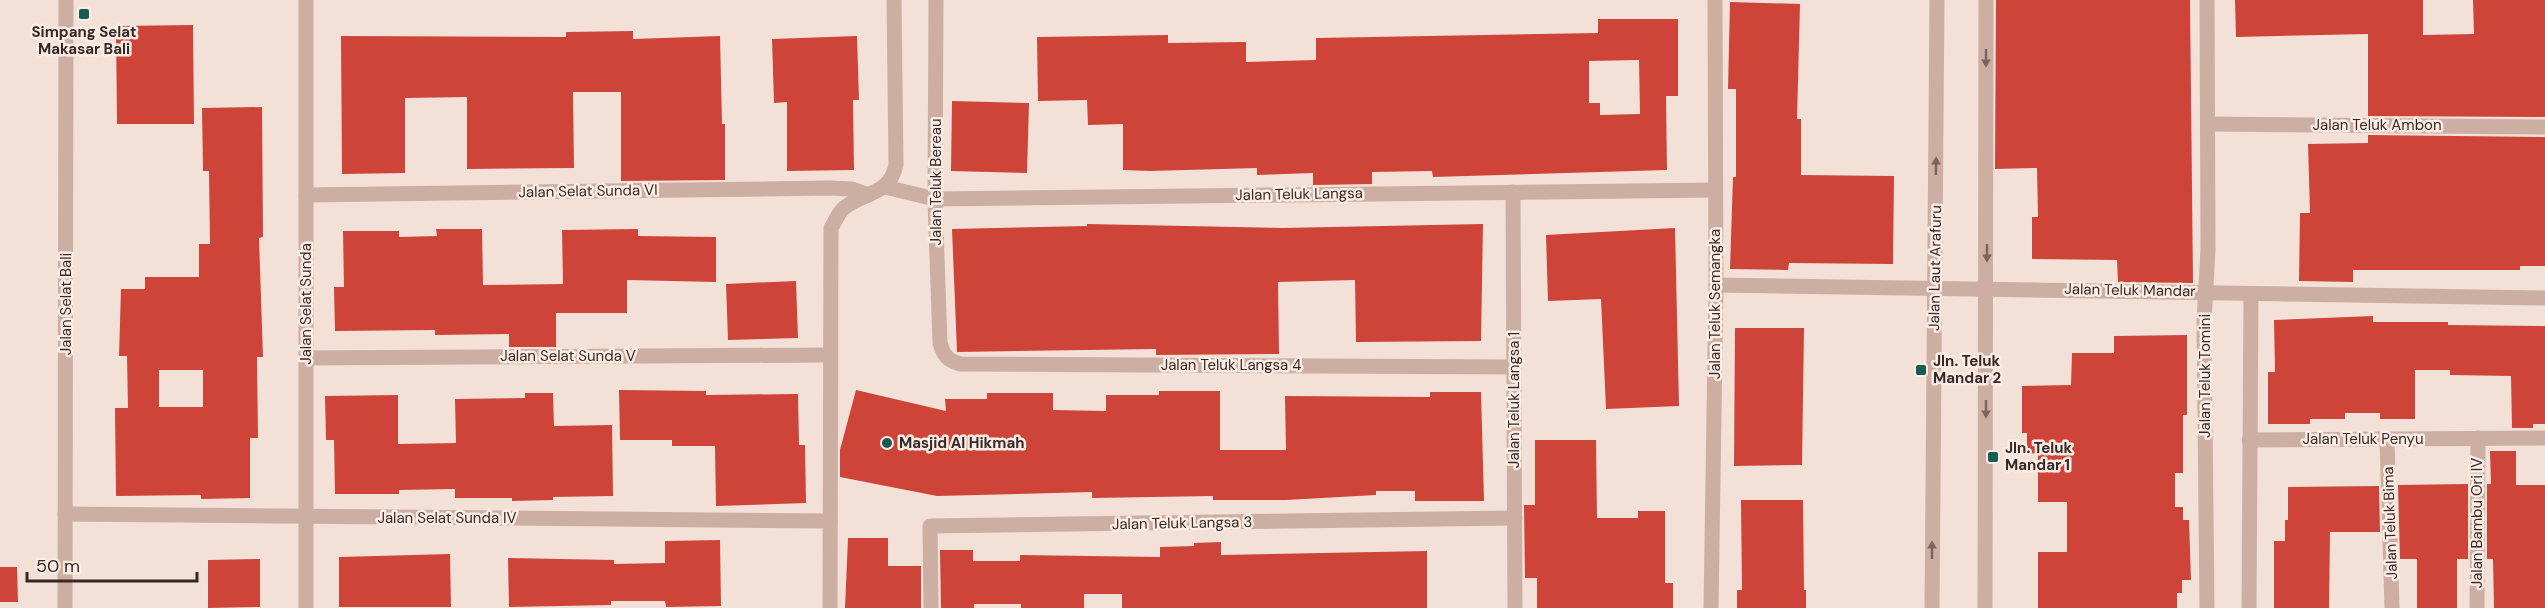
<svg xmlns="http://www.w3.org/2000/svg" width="2545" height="608" font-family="'DM Sans',sans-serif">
<rect width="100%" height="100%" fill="#f3e1d8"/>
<g fill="#cf4439" fill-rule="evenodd">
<polygon points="1996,0 2190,0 2193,283 2118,282 2117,260 2032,259 2032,217 2038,217 2037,168 1995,169"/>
<polygon points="2235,0 2423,0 2423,35 2474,34 2473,0 2545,0 2545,117 2368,116 2368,34 2236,37"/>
<polygon points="1730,2 1800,4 1797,119 1801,119 1801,175 1894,176 1893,264 1789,263 1788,270 1730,269 1733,177 1736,177 1736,89 1728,89"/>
<path d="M1598,19H1678V96H1666L1667,170L1433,177L1432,171L1372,172V184L1313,185V173L1257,175V168L1150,171L1123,170V124L1088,125L1087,100L1038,101L1037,37L1168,35V43L1246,42V62L1316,60V38L1598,33ZM1639,60L1640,114L1600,115V103H1589V61Z"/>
<polygon points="193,25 194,124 117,124 116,26"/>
<polygon points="633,31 633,39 720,36 722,124 725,124 725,180 621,181 621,92 573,92 574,168 467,169 467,97 405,98 405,173 342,174 341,36 566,37 566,32"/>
<polygon points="857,36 859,100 853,100 854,170 787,171 787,102 774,103 772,39"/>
<polygon points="952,101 1029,103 1027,173 951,171"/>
<path d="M262,107L263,237L259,238L263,357H257L258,438H250V498L201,499V495L116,496L115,408H128L127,356H119L121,289H145V277H199V244H210L209,171H203L202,108ZM159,370H203V407H159Z"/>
<polygon points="2368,135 2545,137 2545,266 2520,266 2520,270 2353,270 2353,282 2299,281 2300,213 2310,213 2308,144 2368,143"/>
<polygon points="1087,224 1282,228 1483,224 1481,341 1356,342 1355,280 1278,282 1279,354 1156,355 1156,349 957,352 952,229 1087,226"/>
<polygon points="1675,228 1679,406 1606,409 1601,299 1548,301 1546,235"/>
<polygon points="436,229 482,229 483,285 563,284 562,230 638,229 638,236 716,237 716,282 627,280 627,313 556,313 556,347 509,347 509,334 435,335 435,330 335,331 334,287 344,287 343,231 399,231 399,237 437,236"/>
<polygon points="796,281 798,338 728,340 726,284"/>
<polygon points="2373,316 2373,322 2448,322 2448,325 2545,326 2545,424 2533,424 2533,428 2512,428 2511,376 2450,375 2450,370 2415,370 2415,419 2380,419 2380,413 2345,413 2345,419 2310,419 2310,424 2268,424 2268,372 2275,372 2274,320"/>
<polygon points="1735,328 1804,328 1802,465 1734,466"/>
<polygon points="2187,335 2187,415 2183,415 2183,473 2175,473 2175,507 2183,507 2183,520 2189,520 2191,580 2182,580 2182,593 2177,593 2177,608 2038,608 2038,552 2067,552 2067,502 2038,502 2038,453 2027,454 2027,433 2022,433 2022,386 2071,385 2072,353 2114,353 2114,336"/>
<polygon points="619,390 706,391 706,395 798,394 799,445 805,445 806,503 716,506 715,446 672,446 672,440 620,440"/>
<polygon points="856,390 946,411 945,399 987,399 987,393 1053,393 1053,410 1106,411 1106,395 1159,395 1159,391 1220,391 1220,450 1286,450 1285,396 1430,397 1430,392 1481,392 1484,501 1415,501 1415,491 1376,491 1376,495 1286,500 1213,500 1213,496 1092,498 1092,492 937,496 840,477 840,450"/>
<polygon points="525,393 553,393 554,426 612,425 613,496 553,497 553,500 512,501 512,498 455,498 455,489 399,490 399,494 335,494 334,440 326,440 325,396 398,395 398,444 456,443 455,399 525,398"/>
<polygon points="1535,440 1596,440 1597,518 1638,518 1638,511 1665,511 1665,583 1673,583 1673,608 1537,608 1537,578 1525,578 1524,505 1535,505"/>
<polygon points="2490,451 2516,451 2516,485 2545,485 2545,608 2494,608 2493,559 2487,559 2487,484 2491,484"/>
<polygon points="2468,484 2468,559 2457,559 2457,608 2417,608 2417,559 2400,559 2398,485"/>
<polygon points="2379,486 2380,532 2330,532 2329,608 2274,608 2274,541 2285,541 2285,520 2288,520 2288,487"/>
<polygon points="1741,500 1803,500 1804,590 1806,590 1806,608 1737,608 1737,590 1742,590"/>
<polygon points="848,538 888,538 888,566 921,566 921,608 845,608"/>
<polygon points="720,540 721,606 666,607 665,601 611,601 611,605 509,607 508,558 614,560 614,564 665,563 665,541"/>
<polygon points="1221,542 1221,555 1427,551 1427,608 1122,608 1122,594 1084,594 1084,608 1021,608 1021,604 974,604 974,608 941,608 940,550 973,550 973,561 1020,561 1020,555 1160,557 1160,547 1194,546 1194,543"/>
<polygon points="450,554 451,607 339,607 339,557"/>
<polygon points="260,559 260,607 208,608 208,560"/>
<polygon points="0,567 17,567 18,602 0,602"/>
</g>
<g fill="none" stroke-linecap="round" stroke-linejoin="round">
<g stroke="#ccaea3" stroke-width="15">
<polyline points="306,0 306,608"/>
<path d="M936,0L935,199L940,343C944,356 947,360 960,364L1514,367"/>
<polyline points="2209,124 2545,127"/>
<polyline points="885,187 935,199 1715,190"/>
<polyline points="1513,192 1515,608"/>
<polyline points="306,195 830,188 852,189 869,195"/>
<polyline points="1716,285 2545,298"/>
<polyline points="306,358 829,355"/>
<polyline points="2387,439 2392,608"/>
<polyline points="2249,440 2545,438"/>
<polyline points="65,514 830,521"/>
<polyline points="65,608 66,0"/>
<path d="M830,608L831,228C835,222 838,213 844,208C865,191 889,196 896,165L894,0"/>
<polyline points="931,608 930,526 1515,518"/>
<polyline points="1711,608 1716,285 1715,0"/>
<polyline points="1932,608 1937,0"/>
<polyline points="1985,608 1986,0"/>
<polyline points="2207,608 2204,322 2208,249 2207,0"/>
<polyline points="2249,608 2251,294"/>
<polyline points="2477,608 2478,438"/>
</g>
</g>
<defs><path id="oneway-solid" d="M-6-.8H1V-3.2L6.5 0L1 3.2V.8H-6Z" transform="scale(1.5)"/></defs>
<g fill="#7a645e">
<use href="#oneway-solid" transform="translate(1986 58) rotate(90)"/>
<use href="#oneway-solid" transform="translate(1936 166) rotate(-89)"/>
<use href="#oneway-solid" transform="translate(1987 253) rotate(90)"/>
<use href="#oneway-solid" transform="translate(1986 409) rotate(90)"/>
<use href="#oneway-solid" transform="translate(1932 550) rotate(-90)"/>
</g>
<g fill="#185b53" stroke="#fbece4" stroke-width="2">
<rect x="78" y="8" width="12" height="12" rx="3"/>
<rect x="1915" y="364" width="12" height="12" rx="3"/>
<circle cx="887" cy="443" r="6"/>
<rect x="1987" y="451" width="12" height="12" rx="3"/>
</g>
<g text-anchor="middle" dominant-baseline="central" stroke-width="5" stroke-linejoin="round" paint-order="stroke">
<g font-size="15" font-weight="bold" fill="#362826" stroke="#fbece4" text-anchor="start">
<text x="84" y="32" text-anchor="middle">Simpang Selat<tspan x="84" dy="17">Makasar Bali</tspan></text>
<text x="1933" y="361">Jln. Teluk<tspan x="1933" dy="17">Mandar 2</tspan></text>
<text x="899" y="443">Masjid Al Hikmah</text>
<text x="2005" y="448">Jln. Teluk<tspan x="2005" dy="17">Mandar 1</tspan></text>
</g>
<g font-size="15" fill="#362826" stroke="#fbece4">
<text x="2377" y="125">Jalan Teluk Ambon</text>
<text transform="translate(936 182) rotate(-90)">Jalan Teluk Bereau</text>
<text transform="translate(588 191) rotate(-1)">Jalan Selat Sunda VI</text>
<text transform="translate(1299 194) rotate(-1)">Jalan Teluk Langsa</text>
<text transform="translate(1935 268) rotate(-89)">Jalan Laut Arafuru</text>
<text transform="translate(2130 290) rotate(1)">Jalan Teluk Mandar</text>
<text transform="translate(66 304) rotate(-90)">Jalan Selat Bali</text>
<text transform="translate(306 304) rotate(-90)">Jalan Selat Sunda</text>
<text transform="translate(1715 304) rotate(-90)">Jalan Teluk Semangka</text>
<text x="568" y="356">Jalan Selat Sunda V</text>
<text x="1231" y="365">Jalan Teluk Langsa 4</text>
<text transform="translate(2205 376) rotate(-90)">Jalan Teluk Tomini</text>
<text transform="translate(1514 400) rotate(-90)">Jalan Teluk Langsa 1</text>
<text x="2363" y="439">Jalan Teluk Penyu</text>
<text x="447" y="518">Jalan Selat Sunda IV</text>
<text transform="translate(1182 523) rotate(-1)">Jalan Teluk Langsa 3</text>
<text transform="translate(2390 523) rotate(-92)">Jalan Teluk Bima</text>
<text transform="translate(2477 523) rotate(-90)">Jalan Bambu Ori IV</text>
</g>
</g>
<path d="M27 572v9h170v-9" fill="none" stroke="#362826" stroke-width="3"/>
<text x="36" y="572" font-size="18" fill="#362826" stroke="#fbece4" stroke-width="4.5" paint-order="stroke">50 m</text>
</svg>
